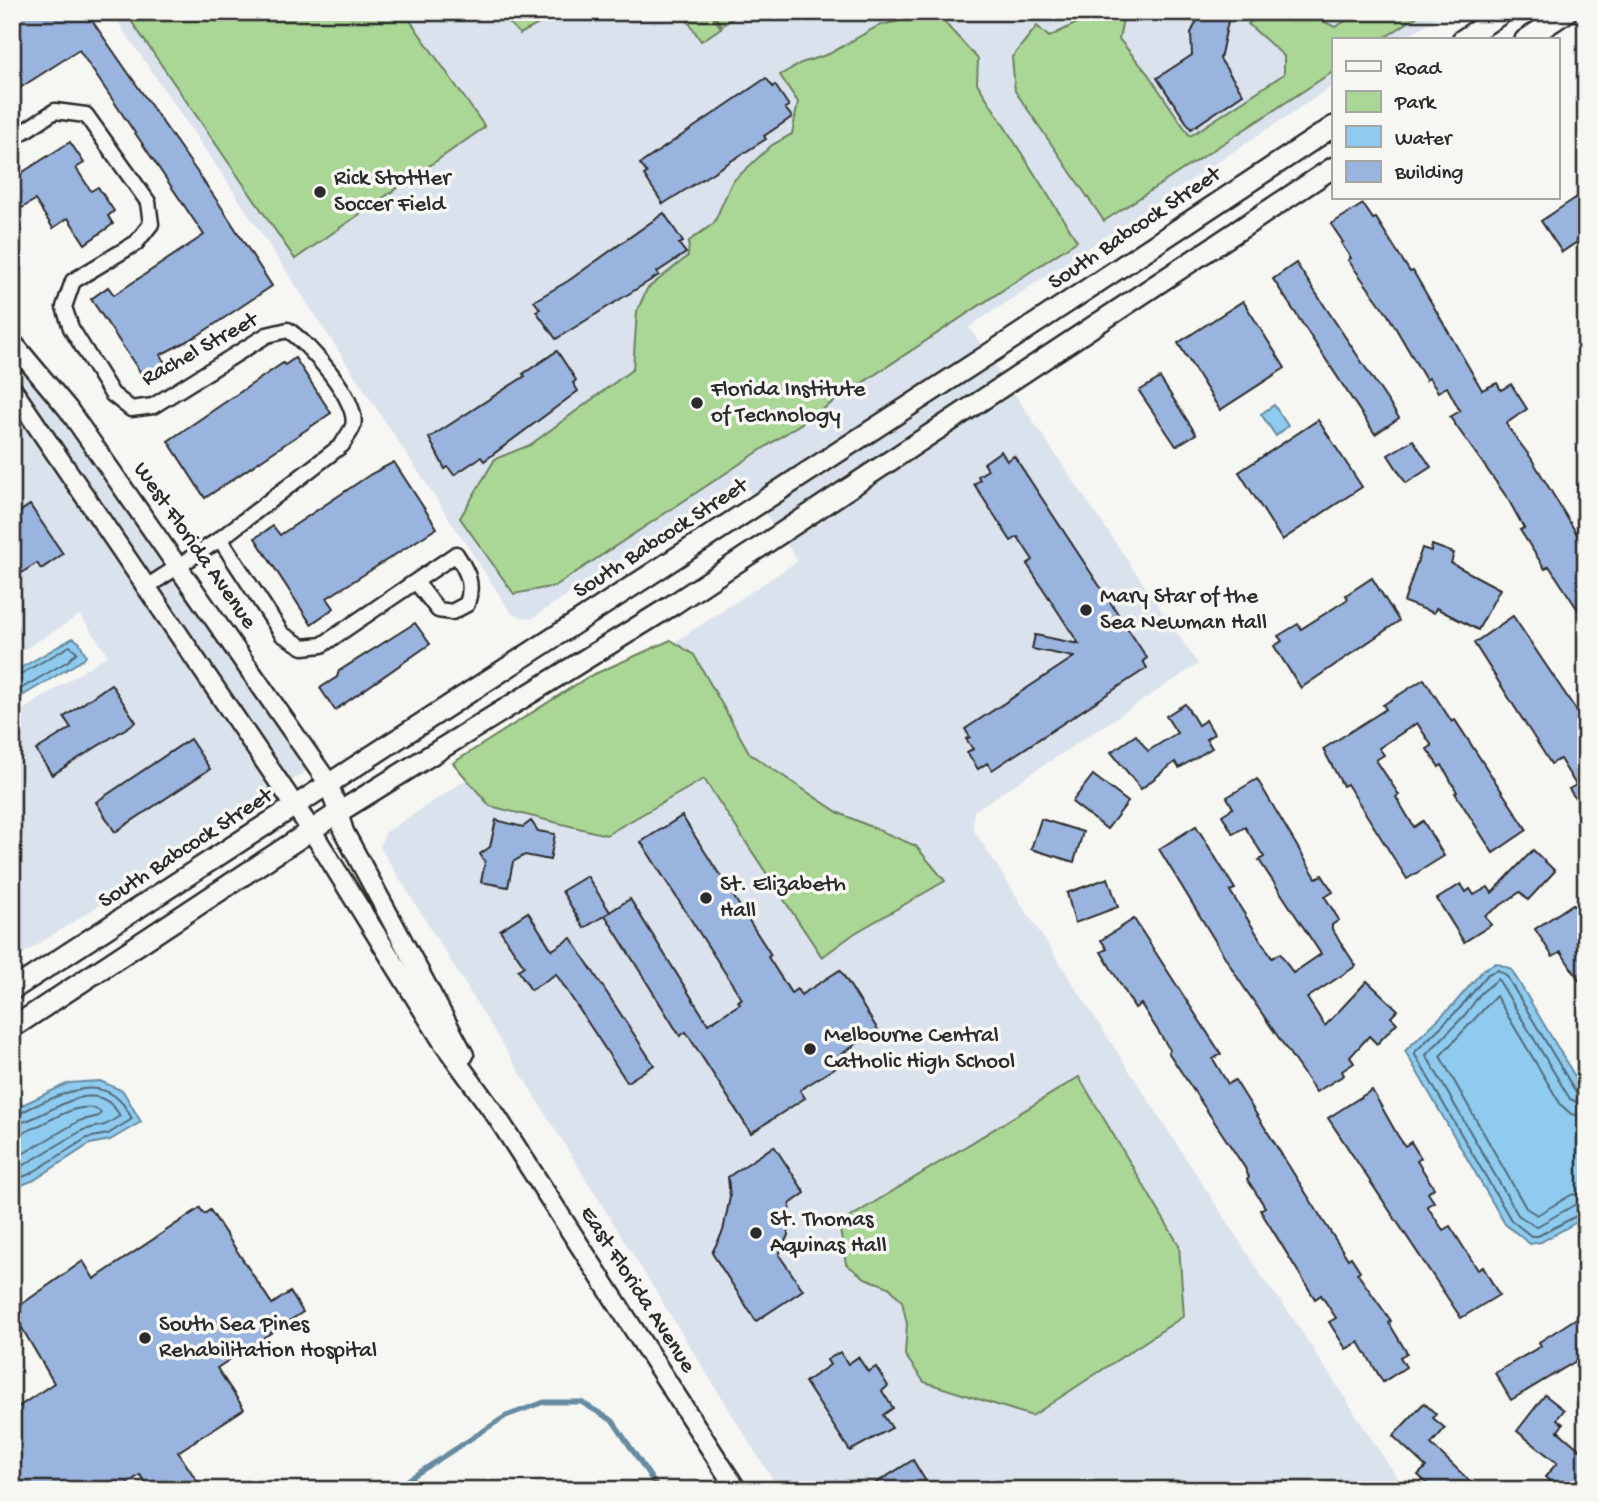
<svg xmlns="http://www.w3.org/2000/svg" width="1598" height="1502" font-family="'Gochi Hand',sans-serif">
<rect width="100%" height="100%" fill="#f6f6f2"/>
<filter id="ink" filterUnits="userSpaceOnUse"><feTurbulence type="fractalNoise" baseFrequency=".0143" numOctaves="2"/><feDisplacementMap in="SourceGraphic" scale="14" xChannelSelector="R" yChannelSelector="G"/><feConvolveMatrix kernelMatrix="1 2 1 2 8 2 1 2 1" color-interpolation-filters="sRGB"/></filter>
<g filter="url(#ink)">
<g fill="#dae2ed">
<polygon points="111,12 1445,12 1402,40 1334,40 1334,85 969,327 1198,664 974,811 973,829 1269,1287 1282,1302 1405,1490 779,1490 380,847 385,833 798,561 741,479 531,619 512,614 228,183"/>
<polygon points="12,359 58,414 307,771 291,781 12,371"/>
<polygon points="12,408 274,793 12,961 12,717 108,655 80,615 12,657"/>
</g>
<g fill="#abd796" stroke="#6b8160" stroke-width="2">
<polygon points="125,12 404,12 485,127 295,259"/>
<polygon points="498,12 561,12 520,34"/>
<polygon points="682,12 710,12 721,28 701,41"/>
<polygon points="712,12 741,12 722,26"/>
<polygon points="935,12 978,59 977,83 1077,241 555,586 514,594 460,518 495,459 530,445 633,369 637,311 647,289 688,256 689,241 714,223 732,182 772,145 792,134 798,102 780,75 801,63 829,54 878,26"/>
<path d="M1099,12L1124,14L1119,39L1148,74L1190,136L1284,74V56L1248,24C1276,1 1306,12 1335,27L1360,12H1424L1381,40H1334V71L1104,221L1015,91L1012,57L1037,26L1049,37Z"/>
<polygon points="671,640 694,655 750,754 839,813 916,846 945,881 855,933 822,957 704,779 606,835 490,806 453,763 588,677"/>
<polygon points="1079,1077 1179,1245 1184,1316 1032,1416 924,1382 905,1355 907,1324 902,1301 889,1287 865,1278 846,1264 839,1224"/>
</g>
<g fill="#8ecbef" stroke="#668ba1" stroke-width="2">
<polygon points="1274,405 1288,426 1276,436 1261,414"/>
<polygon points="73,638 79,642 86,655 84,659 12,702 12,673"/>
<polygon points="1496,963 1511,969 1586,1095 1586,1217 1541,1242 1530,1244 1505,1224 1405,1051 1454,1004 1484,969"/>
<polygon points="100,1081 123,1091 141,1122 110,1140 90,1144 34,1180 12,1189 12,1110 68,1083"/>
</g>
<g fill="none" stroke-linecap="round" stroke-linejoin="round">
<g stroke="#536b79" stroke-width="2">
<polyline points="12,679 70,646 77,652 68,661 12,694"/>
<polyline points="1586,1097 1577,1094 1506,975 1498,970 1488,974 1459,1009 1414,1053 1511,1220 1531,1236 1538,1236 1586,1211"/>
<polyline points="1586,1106 1570,1099 1498,979 1481,993 1465,1015 1426,1055 1518,1215 1536,1227 1576,1204 1586,1202"/>
<path d="M12,1116C20,1115 25,1110 32,1107C70,1090 110,1071 132,1119L108,1134L87,1138L30,1174L12,1181"/>
<polyline points="1586,1117 1571,1114 1561,1105 1496,996 1440,1056 1526,1208 1537,1215 1571,1195 1586,1192"/>
<path d="M12,1124C44,1123 94,1068 120,1116L105,1125L83,1130L12,1172"/>
<path d="M12,1135C36,1134 79,1094 101,1112L99,1116L79,1121L12,1160"/>
</g>
<polyline stroke="#668ba1" stroke-width="5" points="392,1490 506,1416 544,1402 581,1402 613,1421 659,1490"/>
</g>
<g fill="#9ab4e0" stroke="#2b2b2b" stroke-width="2">
<polygon points="12,12 86,12 220,205 272,286 197,336 160,355 168,367 147,382 91,299 108,287 114,295 204,235 79,50 12,93"/>
<polygon points="1201,12 1230,12 1220,59 1243,94 1191,129 1157,78 1192,55 1191,33"/>
<polygon points="766,78 773,87 775,85 789,106 785,108 792,117 764,136 766,139 663,204 644,175 647,173 640,164"/>
<polygon points="70,142 84,163 76,168 91,191 98,187 114,211 108,216 113,224 85,244 68,218 53,228 35,200 12,214 12,179"/>
<polygon points="1586,191 1586,236 1562,252 1541,221"/>
<polygon points="1363,204 1373,219 1376,218 1410,272 1413,271 1482,390 1497,383 1501,390 1511,384 1527,409 1507,423 1508,427 1531,458 1586,549 1586,622 1555,575 1549,566 1545,569 1520,530 1524,528 1508,499 1450,417 1460,411 1447,387 1438,392 1429,378 1426,380 1388,315 1348,260 1351,258 1341,243 1343,242 1331,224"/>
<polygon points="664,213 683,242 679,244 686,253 657,272 659,275 556,339 536,311 540,309 534,301 568,281"/>
<polygon points="1296,263 1399,418 1375,434 1273,279"/>
<polygon points="1243,301 1285,368 1220,410 1178,343"/>
<polygon points="557,351 576,380 573,383 578,391 484,461 481,457 454,475 448,467 445,469 429,438 525,376 523,374"/>
<polygon points="295,358 331,413 205,498 168,441 283,363 285,365"/>
<polygon points="1160,378 1196,434 1176,446 1139,391"/>
<polygon points="1318,420 1362,487 1282,540 1239,472"/>
<polygon points="1413,440 1431,467 1406,483 1388,455"/>
<polygon points="1001,451 1007,461 1014,456 1147,658 1143,661 1147,668 992,770 987,763 978,769 967,752 973,749 966,739 970,737 965,729 1074,657 1032,649 1035,635 1079,644 1027,564 1033,560 1018,537 1011,541 974,484 980,480 978,476 988,470 984,463"/>
<polygon points="394,462 437,528 327,598 334,608 311,624 255,538 273,526 280,535 371,474"/>
<polygon points="30,505 63,554 41,569 37,563 12,579 12,517"/>
<polygon points="1432,545 1454,553 1451,563 1500,589 1478,630 1436,608 1434,613 1404,602 1422,548 1431,551"/>
<polygon points="1372,578 1399,621 1301,688 1274,646 1282,641 1278,636 1298,624 1301,629 1348,599 1346,595"/>
<polygon points="1513,616 1580,716 1577,718 1586,732 1586,814 1569,789 1576,785 1560,759 1551,764 1474,643"/>
<polygon points="415,623 430,644 335,710 320,688 337,677 339,671"/>
<polygon points="1424,679 1452,722 1455,720 1527,830 1493,853 1455,793 1457,792 1442,765 1439,767 1427,749 1432,746 1417,723 1379,748 1384,755 1376,760 1399,795 1396,797 1414,827 1423,821 1444,856 1407,879 1347,784 1343,786 1323,749 1386,709 1383,705"/>
<polygon points="111,684 136,722 52,775 36,750 71,728 64,717"/>
<polygon points="1185,704 1198,725 1206,720 1214,734 1206,739 1212,748 1179,768 1175,762 1141,789 1111,752 1136,735 1148,751 1177,733 1166,716"/>
<polygon points="190,739 210,769 115,832 96,802"/>
<polygon points="1093,775 1128,802 1107,829 1072,802"/>
<polygon points="1257,779 1316,878 1322,875 1333,892 1325,897 1339,920 1332,925 1332,929 1356,966 1307,998 1325,1026 1367,981 1398,1010 1391,1017 1397,1023 1377,1044 1369,1036 1350,1057 1354,1063 1342,1071 1344,1075 1316,1092 1239,980 1159,849 1196,826 1235,889 1230,891 1272,958 1280,953 1293,973 1321,954 1259,860 1264,857 1245,827 1233,834 1222,815 1233,808 1227,797"/>
<polygon points="682,816 771,955 768,957 791,993 797,989 801,995 840,970 878,1030 840,1055 844,1062 800,1090 805,1098 751,1133 686,1032 680,1036 605,915 630,899 708,1024 740,1004 738,1001 742,999 641,842"/>
<polygon points="1041,819 1083,832 1074,862 1031,849"/>
<polygon points="496,820 523,827 531,821 538,831 555,834 550,860 525,855 513,862 508,887 481,882 485,862 480,854 490,847"/>
<polygon points="1533,850 1555,871 1528,900 1520,892 1485,916 1491,925 1464,942 1437,899 1461,884 1466,892 1470,889 1474,895 1488,887 1492,893"/>
<polygon points="587,876 610,912 584,928 562,891"/>
<polygon points="1108,878 1118,907 1075,923 1067,893"/>
<polygon points="1573,904 1586,923 1586,991 1561,952 1553,957 1535,929"/>
<polygon points="528,912 552,950 571,938 654,1065 627,1082 556,974 531,990 518,970 524,966 500,930"/>
<polygon points="1134,919 1221,1054 1213,1059 1228,1084 1235,1080 1324,1222 1348,1259 1351,1257 1360,1271 1357,1273 1391,1321 1389,1323 1407,1353 1400,1357 1406,1367 1383,1382 1359,1342 1346,1349 1329,1322 1336,1318 1321,1295 1315,1299 1260,1210 1265,1207 1247,1179 1249,1177 1245,1168 1168,1052 1170,1050 1141,1004 1135,1008 1101,952 1107,949 1101,940"/>
<polygon points="1372,1090 1398,1136 1405,1146 1411,1142 1421,1158 1417,1161 1434,1188 1428,1193 1434,1202 1427,1206 1443,1230 1450,1226 1478,1270 1483,1267 1499,1295 1461,1318 1328,1118"/>
<polygon points="774,1146 805,1193 790,1204 788,1235 779,1255 803,1290 756,1321 712,1253 723,1231 730,1197 728,1177"/>
<polygon points="200,1208 204,1214 210,1210 272,1304 290,1292 303,1312 217,1368 244,1409 178,1452 203,1490 150,1490 140,1475 118,1490 22,1490 12,1475 12,1411 54,1383 12,1311 83,1261 94,1279"/>
<polygon points="1586,1312 1586,1355 1511,1400 1495,1373 1541,1346 1539,1342"/>
<polygon points="840,1352 848,1364 858,1357 868,1372 876,1367 888,1386 882,1391 893,1408 883,1415 892,1428 850,1451 805,1382 830,1365 827,1360"/>
<polygon points="1545,1395 1564,1410 1557,1419 1563,1424 1558,1431 1586,1455 1586,1477 1575,1490 1560,1490 1545,1477 1557,1463 1517,1431"/>
<polygon points="1424,1403 1436,1414 1433,1418 1445,1428 1431,1444 1479,1490 1434,1490 1418,1475 1426,1467 1393,1436"/>
<polygon points="913,1460 931,1490 865,1490"/>
</g>
<g fill="none" stroke-linecap="round" stroke-linejoin="round">
<defs>
<g id="minor">
<path d="M12,139L55,111L86,115L148,202L151,224L136,243L73,281L64,307L71,328L112,394L131,409L153,406L267,335L288,330C308,343 360,401 353,426C351,432 345,439 342,445L220,539L145,588"/>
<path d="M220,539L282,634L303,647L322,645L456,554C467,571 474,583 467,604L452,612L438,610L416,582"/>
</g>
<g id="tertiary">
<polyline points="12,342 68,409 329,784 344,832 464,1055"/>
<polyline points="12,389 312,831 444,1044 497,1117 737,1490"/>
</g>
<g id="secondary">
<polyline points="1462,40 1504,12"/>
<polyline points="1525,40 1567,12"/>
<polyline points="12,990 1015,337 1334,126"/>
<polyline points="12,1028 336,814 671,606 1334,167"/>
</g>
</defs>
<use href="#minor" stroke="#2b2b2b" stroke-width="19"/>
<use href="#tertiary" stroke="#2b2b2b" stroke-width="23"/>
<use href="#secondary" stroke="#2b2b2b" stroke-width="24"/>
<use href="#minor" stroke="#f6f6f2" stroke-width="14"/>
<use href="#tertiary" stroke="#f6f6f2" stroke-width="18"/>
<use href="#secondary" stroke="#f6f6f2" stroke-width="19"/>
</g>
</g>
<g fill="#2b2b2b" stroke="#f6f6f2" stroke-width="2.5">
<circle cx="320" cy="192" r="7"/>
<circle cx="697" cy="403" r="7"/>
<circle cx="1086" cy="610" r="7"/>
<circle cx="706" cy="898" r="7"/>
<circle cx="810" cy="1049" r="7"/>
<circle cx="756" cy="1233" r="7"/>
<circle cx="145" cy="1338" r="7"/>
</g>
<g text-anchor="middle" dominant-baseline="central" stroke-width="7" stroke-linejoin="round" paint-order="stroke">
<g font-size="23" fill="#2b2b2b" stroke="#f6f6f2" text-anchor="start">
<text x="334" y="179">Rick Stottler<tspan x="334" dy="26">Soccer Field</tspan></text>
<text x="711" y="390">Florida Institute<tspan x="711" dy="26">of Technology</tspan></text>
<text x="1100" y="597">Mary Star of the<tspan x="1100" dy="26">Sea Newman Hall</tspan></text>
<text x="720" y="885">St. Elizabeth<tspan x="720" dy="26">Hall</tspan></text>
<text x="824" y="1036">Melbourne Central<tspan x="824" dy="26">Catholic High School</tspan></text>
<text x="770" y="1220">St. Thomas<tspan x="770" dy="26">Aquinas Hall</tspan></text>
<text x="159" y="1325">South Sea Pines<tspan x="159" dy="26">Rehabilitation Hospital</tspan></text>
</g>
<g font-size="23" fill="#2b2b2b" stroke="#f6f6f2">
<text transform="translate(1135 229) rotate(-34)">South Babcock Street</text>
<text transform="translate(200 350) rotate(-29)">Rachel Street</text>
<text transform="translate(661 539) rotate(-33)">South Babcock Street</text>
<text transform="translate(194 546) rotate(55)">West Florida Avenue</text>
<text transform="translate(186 849) rotate(-33)">South Babcock Street</text>
<text transform="translate(637 1290) rotate(57)">East Florida Avenue</text>
</g>
</g>
<rect width="1598" height="1502" fill="none" stroke="#f6f6f2" stroke-width="42"/>
<rect x="21" y="21" width="1556" height="1460" fill="none" stroke="#2b2b2b" stroke-width="2.5" filter="url(#ink)"/>
<rect x="1332" y="38" width="228" height="161" fill="#f6f6f2" stroke="#a5a5a2" stroke-width="2"/>
<rect x="1346" y="61" width="35" height="10" fill="#f6f6f2" stroke="#a5a5a2" stroke-width="2"/>
<text x="1395" y="74" font-size="21" fill="#2b2b2b">Road</text>
<rect x="1346" y="91" width="35" height="21" fill="#abd796" stroke="#a5a5a2" stroke-width="2"/>
<text x="1395" y="108" font-size="21" fill="#2b2b2b">Park</text>
<rect x="1346" y="126" width="35" height="21" fill="#8ecbef" stroke="#a5a5a2" stroke-width="2"/>
<text x="1395" y="144" font-size="21" fill="#2b2b2b">Water</text>
<rect x="1346" y="161" width="35" height="21" fill="#9ab4e0" stroke="#a5a5a2" stroke-width="2"/>
<text x="1395" y="178" font-size="21" fill="#2b2b2b">Building</text>
</svg>
